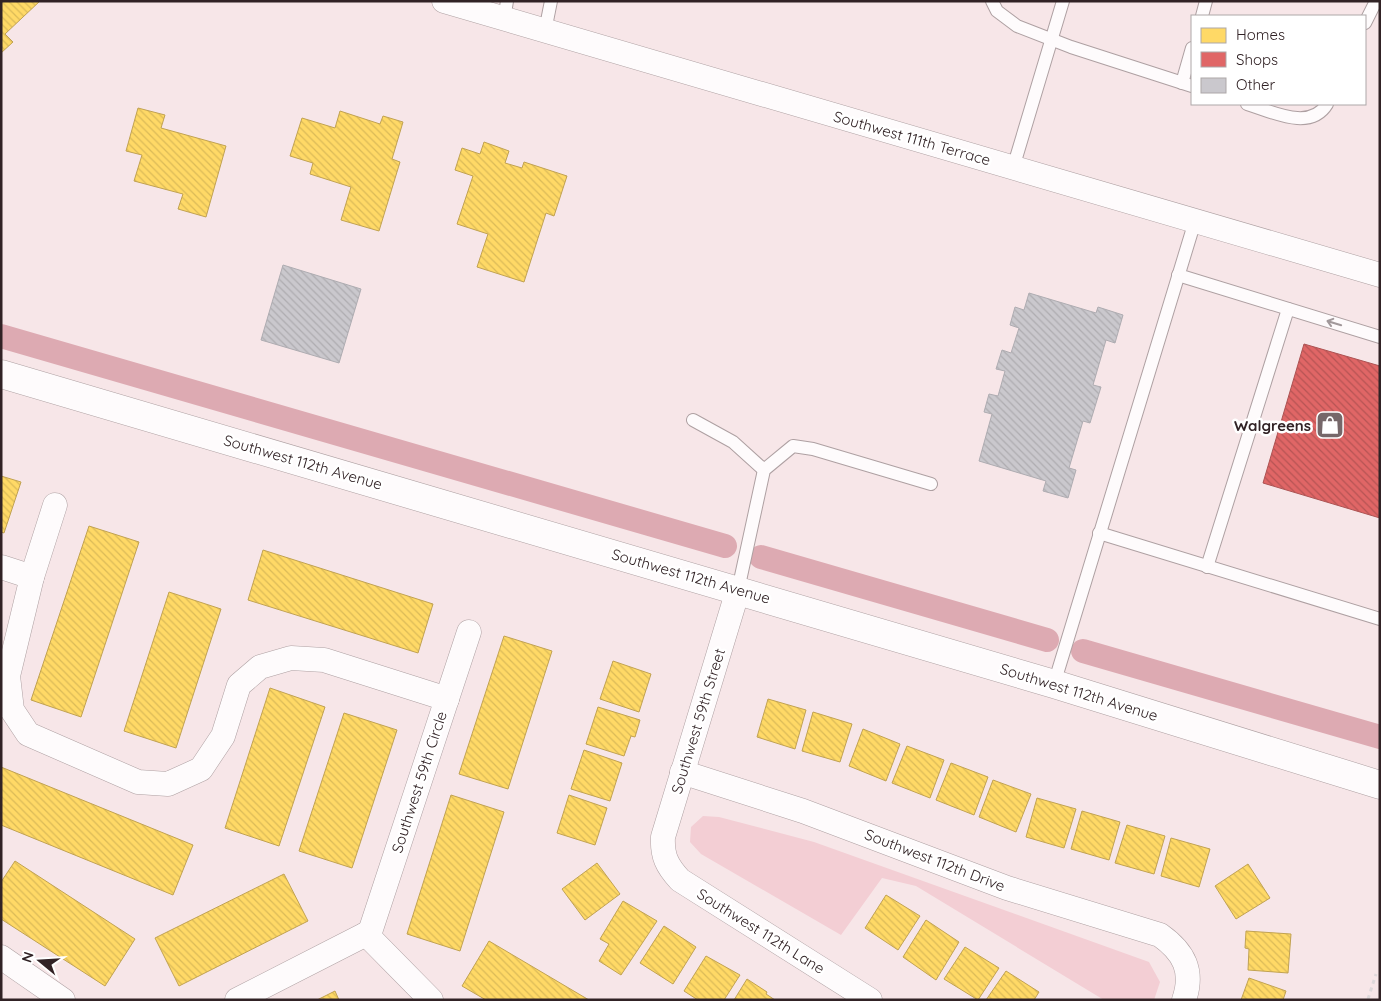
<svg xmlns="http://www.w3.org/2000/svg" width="1381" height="1001" font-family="Quicksand,sans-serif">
<defs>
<pattern id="homes-back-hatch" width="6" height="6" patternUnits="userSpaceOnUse" patternTransform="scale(1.25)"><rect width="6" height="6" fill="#ffd966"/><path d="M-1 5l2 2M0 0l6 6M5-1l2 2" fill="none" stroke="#dbba58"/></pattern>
<pattern id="shops-back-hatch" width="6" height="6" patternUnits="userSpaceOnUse" patternTransform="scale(1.25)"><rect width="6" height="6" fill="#e06666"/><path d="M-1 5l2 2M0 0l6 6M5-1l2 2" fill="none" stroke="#b65454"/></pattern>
<pattern id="building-back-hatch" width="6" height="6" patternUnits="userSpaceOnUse" patternTransform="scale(1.25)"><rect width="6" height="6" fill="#cac8cd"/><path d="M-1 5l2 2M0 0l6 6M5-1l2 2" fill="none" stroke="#aeacb0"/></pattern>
</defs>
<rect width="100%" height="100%" fill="#f7e6e8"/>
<polygon fill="#f3ced4" points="703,816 719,817 814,842 1149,962 1160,982 1154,1000 1104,1000 916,886 882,878 841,935 701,854 690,842 691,827"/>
<g fill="url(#homes-back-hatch)" stroke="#c1a252">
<polygon points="1,1 40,1 5,34 13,42 1,53"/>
<polygon points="138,108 165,115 161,128 226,146 206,217 178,209 183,194 134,181 142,155 126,151"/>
<polygon points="340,111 380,124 383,116 403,122 392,159 400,162 379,231 341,220 351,187 310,174 313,163 290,156 302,118 335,128"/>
<polygon points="484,142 509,151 505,163 522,168 524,162 567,176 554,216 546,213 524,282 477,267 488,234 457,224 473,176 455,170 462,148 480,154"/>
<polygon points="1,476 21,482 4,533 1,532"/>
<polygon points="89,526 139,542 81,717 31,700"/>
<polygon points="263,550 433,604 418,653 248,600"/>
<polygon points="169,592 221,609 176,748 124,731"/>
<polygon points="504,636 552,651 508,789 459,774"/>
<polygon points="613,661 651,674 639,712 600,699"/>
<polygon points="270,688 325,707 279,846 225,828"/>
<polygon points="768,699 806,710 795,749 757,737"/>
<polygon points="598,707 640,720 635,737 631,736 624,756 586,744"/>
<polygon points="813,712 852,724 840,762 802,751"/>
<polygon points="344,713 397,730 352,868 299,851"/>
<polygon points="863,729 900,744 886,781 849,766"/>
<polygon points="907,746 944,760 930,798 892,783"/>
<polygon points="584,750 622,763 610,801 571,789"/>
<polygon points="951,763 988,777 974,815 936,800"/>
<polygon points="1,767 193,845 173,895 1,825"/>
<polygon points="993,780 1031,794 1016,832 979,817"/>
<polygon points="451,795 504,812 460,951 407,934"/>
<polygon points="569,795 607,808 595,845 557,833"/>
<polygon points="1037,798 1076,809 1064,848 1026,837"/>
<polygon points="1082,811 1120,822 1109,860 1071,849"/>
<polygon points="1127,825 1165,836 1154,874 1115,863"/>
<polygon points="1171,838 1210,849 1199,887 1161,876"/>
<polygon points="15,861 135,939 105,986 1,919 1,882"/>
<polygon points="597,863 620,894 585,920 562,889"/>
<polygon points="1248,864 1270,898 1236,919 1215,886"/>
<polygon points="284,874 308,921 179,986 155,938"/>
<polygon points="886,895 920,916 898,950 865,928"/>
<polygon points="623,901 657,921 621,975 599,961 609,944 600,939"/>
<polygon points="926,920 959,942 936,980 903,957"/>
<polygon points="664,926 696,947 673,984 640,963"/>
<polygon points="1246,931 1291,934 1288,973 1248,970 1249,949 1245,948"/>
<polygon points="489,941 589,1000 486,1000 462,986"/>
<polygon points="965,947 999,968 978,1000 944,979"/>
<polygon points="706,956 740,975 724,1000 698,1000 684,991"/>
<polygon points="1006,971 1039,992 1034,1000 986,1000"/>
<polygon points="1249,978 1286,991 1283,1000 1241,1000"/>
<polygon points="747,979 767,992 766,994 775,1000 734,1000"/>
<polygon points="335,991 339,1000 317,1000"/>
</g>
<polygon fill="url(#shops-back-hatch)" stroke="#ac5252" points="1304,344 1380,366 1380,518 1263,483"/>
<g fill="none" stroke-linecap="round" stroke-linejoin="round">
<g stroke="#ddaab2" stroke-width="24">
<polyline points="1,336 725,546"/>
<polyline points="761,557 1047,640"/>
<polyline points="1083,651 1380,737"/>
</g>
</g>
<g fill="url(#building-back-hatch)" stroke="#aeacb1">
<polygon points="283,265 361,289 339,363 261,340"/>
<polygon points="1029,293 1096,313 1098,307 1123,315 1115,343 1106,340 1093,385 1101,387 1090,423 1083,421 1069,468 1076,470 1068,498 1043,491 1046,481 979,461 992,414 984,412 989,394 998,396 1005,371 996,369 1002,350 1011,353 1019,328 1010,325 1015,307 1024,310"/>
</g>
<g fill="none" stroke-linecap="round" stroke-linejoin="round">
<defs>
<g id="service">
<polyline points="992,1 997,11 1017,26 1071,47 1192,86"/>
<polyline points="1202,16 1206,1"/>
<polyline points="504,19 507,1"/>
<polyline points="1365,23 1376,1"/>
<polyline points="545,31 551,1"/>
<polyline points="1182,83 1192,48"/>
<path d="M1247,104C1271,111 1310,132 1327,104"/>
<polyline points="1013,168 1063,1"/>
<polyline points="1178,275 1380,337"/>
<polyline points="693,420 733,442 764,470"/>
<polyline points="1099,533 1380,619"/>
<polyline points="1207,567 1288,309"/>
<polyline points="738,590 764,470 793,446 813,449 931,484"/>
<polyline points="1054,684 1195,221"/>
</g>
<g id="minor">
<polyline points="444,1 1380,275"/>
<polyline points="55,505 32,577 8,676 12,710 28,734 138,782 168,784 201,769 223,736 239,685 260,667 291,658 324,660 447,699"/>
<polyline points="1,567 32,577"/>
<path d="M738,590L663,837C662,856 667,866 680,880L870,1000"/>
<path d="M682,772L803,811L1007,888L1160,935C1184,952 1194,971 1184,1000"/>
<polyline points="366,934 431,1000"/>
<polyline points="1,957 63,1000"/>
<polyline points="237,1000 370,932 469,632"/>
</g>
<polyline id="tertiary" points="1,374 1054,684 1380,785"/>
</defs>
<use href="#service" stroke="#aea0a2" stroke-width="14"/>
<use href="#minor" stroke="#aea0a2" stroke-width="25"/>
<use href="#tertiary" stroke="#aea0a2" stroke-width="29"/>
<polyline stroke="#ded8da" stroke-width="3" stroke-dasharray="4 4" stroke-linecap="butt" points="1368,999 1376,974"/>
<use href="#service" stroke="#fefbfc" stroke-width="12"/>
<use href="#minor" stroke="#fefbfc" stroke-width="24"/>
<use href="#tertiary" stroke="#fefbfc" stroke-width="28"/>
</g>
<defs><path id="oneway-shaft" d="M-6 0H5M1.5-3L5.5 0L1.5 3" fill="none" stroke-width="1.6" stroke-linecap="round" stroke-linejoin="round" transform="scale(1.25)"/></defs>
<use stroke="#a2999b" href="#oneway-shaft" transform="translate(1334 323) rotate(-163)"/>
<defs>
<symbol id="shop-square" viewBox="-11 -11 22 22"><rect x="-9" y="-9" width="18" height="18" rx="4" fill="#766769" stroke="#fff"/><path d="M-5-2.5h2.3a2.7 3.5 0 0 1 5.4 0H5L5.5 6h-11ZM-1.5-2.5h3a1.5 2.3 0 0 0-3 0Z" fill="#fff"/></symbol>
</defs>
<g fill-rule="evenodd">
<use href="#shop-square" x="1314" y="409" width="32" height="32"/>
</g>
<g text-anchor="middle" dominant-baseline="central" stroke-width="5" stroke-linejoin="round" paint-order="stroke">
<g font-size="15" fill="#312225" stroke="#fff">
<text transform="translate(912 138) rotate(16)">Southwest 111th Terrace</text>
<text transform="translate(303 462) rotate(16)">Southwest 112th Avenue</text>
<text transform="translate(691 576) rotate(16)">Southwest 112th Avenue</text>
<text transform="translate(1079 692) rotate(17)">Southwest 112th Avenue</text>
<text transform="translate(698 721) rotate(-73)">Southwest 59th Street</text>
<text transform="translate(419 782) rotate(-72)">Southwest 59th Circle</text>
<text transform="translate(935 860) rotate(21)">Southwest 112th Drive</text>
<text transform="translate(761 931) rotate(32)">Southwest 112th Lane</text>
</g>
<g font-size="15" font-weight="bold" fill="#312225" stroke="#fff" text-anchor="end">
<text x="1311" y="425">Walgreens</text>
</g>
</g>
<rect width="1381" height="1001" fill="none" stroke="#312225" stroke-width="5"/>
<rect x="1191" y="15" width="175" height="90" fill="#ffffff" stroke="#ada7a8"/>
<rect x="1201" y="28" width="25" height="15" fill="#ffd966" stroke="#ada7a8"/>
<text x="1236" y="40" font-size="15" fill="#312225">Homes</text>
<rect x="1201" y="52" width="25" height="15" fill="#e06666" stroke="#ada7a8"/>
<text x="1236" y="65" font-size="15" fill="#312225">Shops</text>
<rect x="1201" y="78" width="25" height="15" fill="#cac8cd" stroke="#ada7a8"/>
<text x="1236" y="90" font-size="15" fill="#312225">Other</text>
<g transform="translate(40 961) rotate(288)" stroke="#ffffff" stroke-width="4" paint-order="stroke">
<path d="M0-4L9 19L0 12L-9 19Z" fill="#312225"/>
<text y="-8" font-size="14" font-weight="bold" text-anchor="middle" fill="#312225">N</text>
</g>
</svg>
